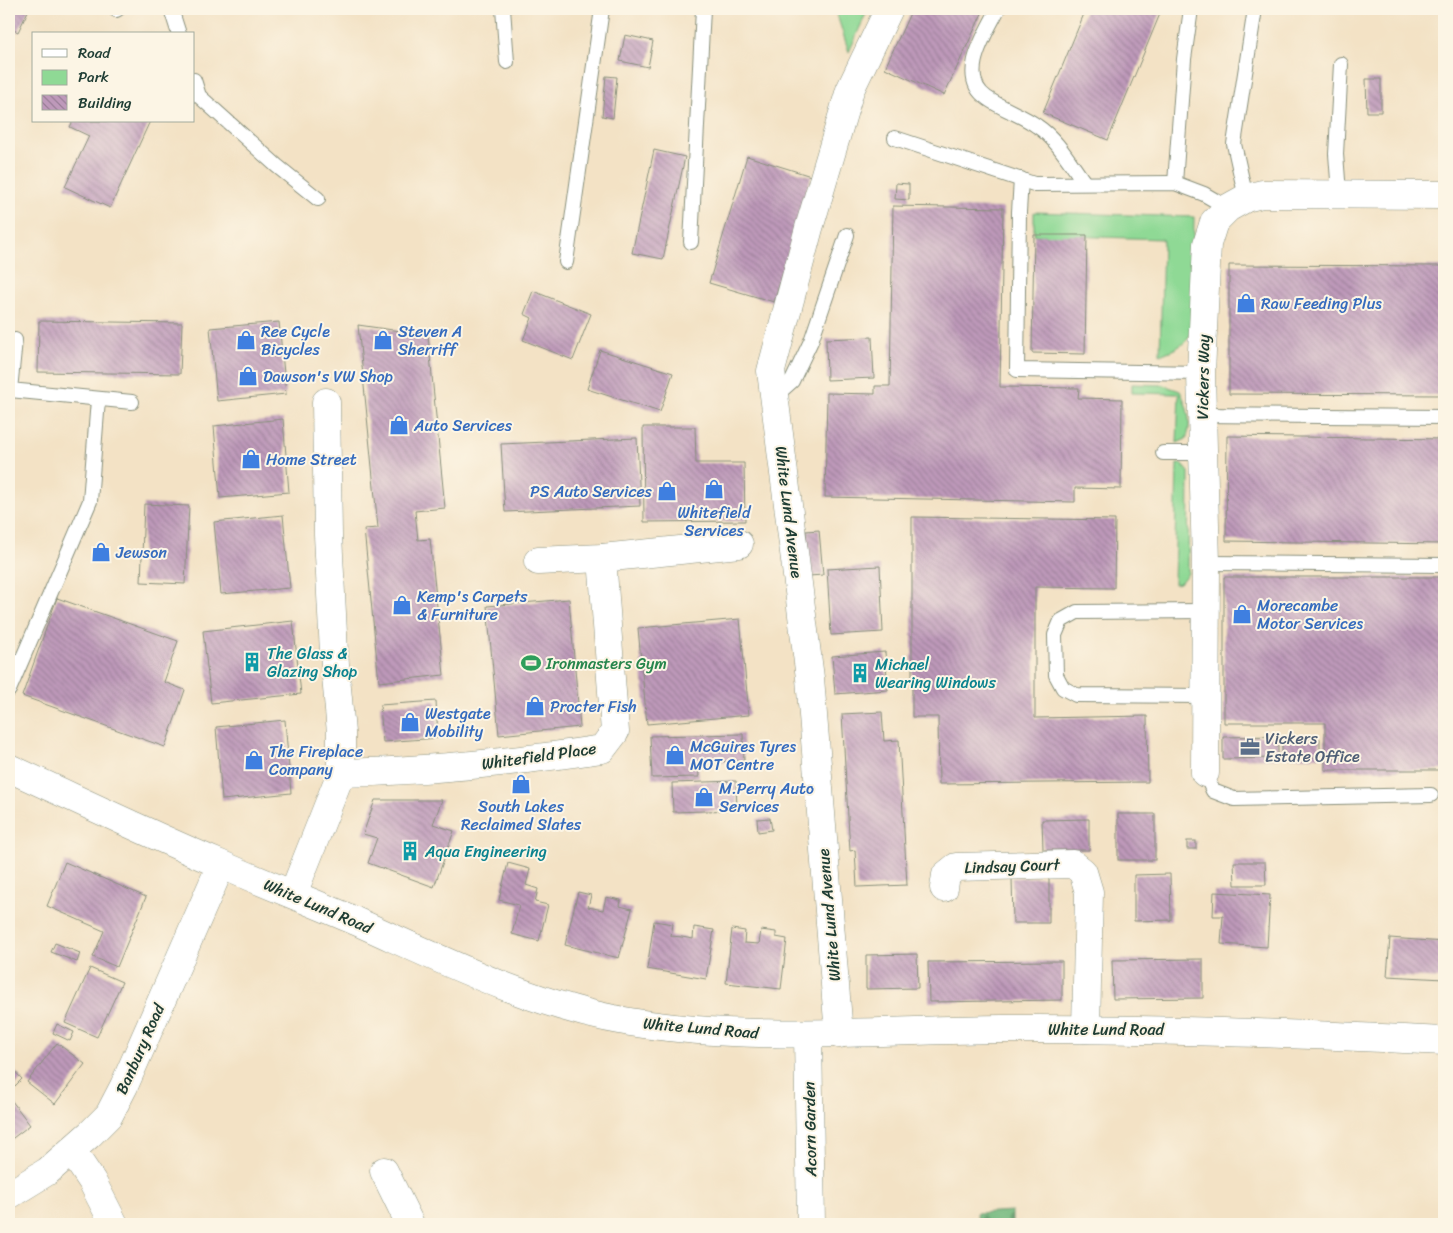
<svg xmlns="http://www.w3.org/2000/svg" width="1453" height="1233" font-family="Sriracha,sans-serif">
<defs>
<pattern id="forest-firs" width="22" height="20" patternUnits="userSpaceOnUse" patternTransform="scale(1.25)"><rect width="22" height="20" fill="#73b97e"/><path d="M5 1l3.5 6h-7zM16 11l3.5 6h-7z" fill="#5e9868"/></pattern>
<pattern id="building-back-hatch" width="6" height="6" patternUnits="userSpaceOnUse" patternTransform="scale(1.25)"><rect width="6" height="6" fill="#be99ba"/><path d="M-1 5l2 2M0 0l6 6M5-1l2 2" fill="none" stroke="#9a7e98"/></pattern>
</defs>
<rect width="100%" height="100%" fill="#fcf5e5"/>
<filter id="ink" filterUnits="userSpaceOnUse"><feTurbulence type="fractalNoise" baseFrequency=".02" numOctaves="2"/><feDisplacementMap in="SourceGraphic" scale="10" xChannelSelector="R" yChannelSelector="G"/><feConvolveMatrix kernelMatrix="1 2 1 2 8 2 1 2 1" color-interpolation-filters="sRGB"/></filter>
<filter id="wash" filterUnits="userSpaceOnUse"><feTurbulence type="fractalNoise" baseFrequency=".0096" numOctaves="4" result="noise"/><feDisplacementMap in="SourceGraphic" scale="20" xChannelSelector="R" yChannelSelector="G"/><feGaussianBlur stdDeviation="1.12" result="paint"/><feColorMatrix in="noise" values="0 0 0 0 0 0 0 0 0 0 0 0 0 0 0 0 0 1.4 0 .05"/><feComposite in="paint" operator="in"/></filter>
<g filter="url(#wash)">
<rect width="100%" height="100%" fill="#f3e2c5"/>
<g fill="#8fd995" stroke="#578b64">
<polygon points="835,9 868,9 849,52"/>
<path d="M1034,212L1194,217L1192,330C1187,346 1174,349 1160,355L1163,239L1034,235Z"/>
<path d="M1132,384L1163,385L1180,391C1187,405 1193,424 1186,439L1177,443L1179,394L1132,393Z"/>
<polygon points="1177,464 1182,464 1189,472 1188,573 1180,583 1174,584"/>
</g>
<polygon fill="url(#forest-firs)" stroke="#497b59" points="1012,1211 1012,1224 978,1224 977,1213"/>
<g id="blocks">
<g fill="url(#building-back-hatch)">
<polygon points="9,9 29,9 18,32 9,28"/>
<polygon points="912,9 984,9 944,95 885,68"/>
<polygon points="1086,9 1162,9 1108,140 1043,113"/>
<polygon points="625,35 653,41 648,67 620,61"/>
<polygon points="606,76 617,77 613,118 602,116"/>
<polygon points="1366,79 1381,79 1381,112 1367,112"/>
<polygon points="73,121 150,121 110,208 65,187 89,136 70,127"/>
<polygon points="654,150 685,157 663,259 632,253"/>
<polygon points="747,156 811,176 774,302 709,283"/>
<polygon points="896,183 909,184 909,200 895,199"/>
<polygon points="893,206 1003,208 1000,387 1079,388 1078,398 1122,399 1121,489 1075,488 1075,502 825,497 827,393 875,394 875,386 890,386"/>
<polygon points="1034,235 1087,235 1085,354 1032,353"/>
<polygon points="1229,265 1444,266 1444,395 1229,394"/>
<polygon points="533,291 591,314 573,360 523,340 532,318 524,314"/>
<polygon points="39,321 182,323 180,374 38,372"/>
<polygon points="279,322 286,394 217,401 210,328"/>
<polygon points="358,325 428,335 445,508 415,511 418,540 430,539 444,675 379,682 364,529 378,528"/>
<polygon points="872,337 874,378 827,380 826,339"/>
<polygon points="600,350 673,373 660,412 587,389"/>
<polygon points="283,419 289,492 220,498 214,426"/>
<polygon points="643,427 695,427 696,463 744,463 745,521 644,522"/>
<polygon points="1227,436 1444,439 1444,544 1226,541"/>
<polygon points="637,438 640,506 505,512 501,444"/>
<polygon points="144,504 189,506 185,584 141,582"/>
<polygon points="283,515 290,588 221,594 214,522"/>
<polygon points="912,517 1115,520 1114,588 1035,587 1035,718 1147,716 1148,782 939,784 938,717 912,717"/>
<polygon points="819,530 823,575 809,576 806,531"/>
<polygon points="880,566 883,632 831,635 827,569"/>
<polygon points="1224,577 1444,577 1444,770 1325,770 1325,723 1224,723"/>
<polygon points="57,598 178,641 164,682 185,690 165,747 22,696"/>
<polygon points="569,599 580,727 499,735 487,606"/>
<polygon points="740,619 749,715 647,724 638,628"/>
<polygon points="293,621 301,694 211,703 203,631"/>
<polygon points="885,652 888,690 835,694 832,656"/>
<polygon points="436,701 438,738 383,742 380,705"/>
<polygon points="882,712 884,741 899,740 907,885 857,887 855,850 850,851 842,714"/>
<polygon points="285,720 291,793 222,800 216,727"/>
<polygon points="743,734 744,761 698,762 699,777 652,778 650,736"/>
<polygon points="1278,736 1278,758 1223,759 1223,737"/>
<rect x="1282" y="739" width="38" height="18"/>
<polygon points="736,781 737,810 673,812 672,783"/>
<polygon points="375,800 442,800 433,824 454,831 434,887 368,863 377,838 363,834"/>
<rect x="1118" y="814" width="37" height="46"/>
<polygon points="770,818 772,830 758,832 757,819"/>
<polygon points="1089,819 1089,850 1043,850 1042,820"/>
<rect x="1187" y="841" width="9" height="8"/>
<polygon points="65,862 146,897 117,967 93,957 104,931 47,906"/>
<polygon points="1234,862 1265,862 1266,885 1235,885"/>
<polygon points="508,863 530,869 526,885 538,889 535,902 548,905 539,941 512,934 519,905 499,900"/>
<polygon points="1170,874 1171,920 1134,921 1134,875"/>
<polygon points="1049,877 1049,923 1013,923 1012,878"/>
<polygon points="578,892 591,895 588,907 603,910 606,897 621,900 620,906 632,909 619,958 565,945"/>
<polygon points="1214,892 1270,895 1267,947 1221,944 1223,916 1213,916"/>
<polygon points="654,921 673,924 671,936 682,937 693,939 694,927 714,930 706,979 647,969"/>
<polygon points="732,929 745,931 744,943 759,944 761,930 776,932 776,937 787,939 781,989 726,983"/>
<polygon points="1390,938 1444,942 1444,979 1387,976"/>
<polygon points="55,943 80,953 77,962 51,952"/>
<polygon points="917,954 918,988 866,989 866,955"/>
<polygon points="1203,959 1203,998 1113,999 1112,960"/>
<polygon points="1062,961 1062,1000 929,1002 928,962"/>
<polygon points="90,968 122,982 97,1037 65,1023"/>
<polygon points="57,1024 74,1032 70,1041 53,1033"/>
<polygon points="57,1043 85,1064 55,1104 27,1082"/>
<polygon points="9,1065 22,1079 15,1086 9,1079"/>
<polygon points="9,1097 30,1125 9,1141"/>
</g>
</g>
</g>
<g filter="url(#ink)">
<use href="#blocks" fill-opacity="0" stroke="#89907c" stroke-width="1"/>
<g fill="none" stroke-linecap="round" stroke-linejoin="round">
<defs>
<g id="service">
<polyline points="171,9 179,34"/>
<polyline points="503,9 507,62"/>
<path d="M998,9C986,33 956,77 987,98C1002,109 1022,115 1037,126C1057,139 1070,163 1084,182"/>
<polyline points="116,10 118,9"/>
<polyline points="194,80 199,96 277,166 318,199"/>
<polyline points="895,138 1034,184 1175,183 1204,194 1228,208"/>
<polyline points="1021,179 1019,212 1017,370 1201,373"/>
<polyline points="1175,183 1184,59 1191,9"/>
<polyline points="1339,193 1336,154 1341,64"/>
<polyline points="1246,198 1234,144 1255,9"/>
<polyline points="691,242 703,9"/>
<polyline points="566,262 602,9"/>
<polyline points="15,340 10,390 132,402"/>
<polyline points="774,397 792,381 811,341 847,235"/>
<polyline points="1201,415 1444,417"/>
<polyline points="1163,453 1204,453"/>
<polyline points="1206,563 1444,565"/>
<polyline points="1205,611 1077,612 1061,621 1055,635 1056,675 1063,688 1076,695 1205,696"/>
<polyline points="9,690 90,501 98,400"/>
<polyline points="1205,773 1213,791 1234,799 1431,795"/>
</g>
<g id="minor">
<polyline points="538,561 602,558 739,544"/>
<path d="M341,773C429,771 515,762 602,749L615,732L602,558"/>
<polyline points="1205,773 1206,563 1201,373 1207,244 1214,222 1228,208 1246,198 1262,194 1444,195"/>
<polyline points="944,888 946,875 956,867 1073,864 1083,872 1089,892 1086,1029"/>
<polyline points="293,894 341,773 341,733 334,653 328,535 326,402"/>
<polyline points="808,1034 811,1224"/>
<polyline points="839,1034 810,678 771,371 809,228 850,90 889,9"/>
<polyline points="72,1151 92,1181 114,1224"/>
<polyline points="384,1171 410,1224"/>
<polyline points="9,1195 48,1171 90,1134 109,1115 124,1086 221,865"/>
</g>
<path id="tertiary" d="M9,768C79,800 149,834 220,864C263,883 307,900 351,919C441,959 532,1006 630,1022C754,1042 879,1030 1003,1029C1151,1028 1297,1034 1444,1041"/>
</defs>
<use href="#service" stroke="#89907c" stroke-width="16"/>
<use href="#minor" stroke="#89907c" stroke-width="29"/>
<use href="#tertiary" stroke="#89907c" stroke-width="29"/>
<use href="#service" stroke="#fff" stroke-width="14"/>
<use href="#minor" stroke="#fff" stroke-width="28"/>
<use href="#tertiary" stroke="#fff" stroke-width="28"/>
</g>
</g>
<defs>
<symbol id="shop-bare" viewBox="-9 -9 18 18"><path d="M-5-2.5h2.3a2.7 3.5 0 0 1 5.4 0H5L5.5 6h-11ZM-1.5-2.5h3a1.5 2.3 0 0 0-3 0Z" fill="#3f7fe0" stroke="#fcf5e5" stroke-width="2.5" paint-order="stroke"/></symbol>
<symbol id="building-bare" viewBox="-9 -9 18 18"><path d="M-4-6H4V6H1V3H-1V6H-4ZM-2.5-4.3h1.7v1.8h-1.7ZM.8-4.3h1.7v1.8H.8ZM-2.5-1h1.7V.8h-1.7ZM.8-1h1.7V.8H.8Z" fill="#0f9aa8" stroke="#fcf5e5" stroke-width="2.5" paint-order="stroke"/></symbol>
<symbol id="stadium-bare" viewBox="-9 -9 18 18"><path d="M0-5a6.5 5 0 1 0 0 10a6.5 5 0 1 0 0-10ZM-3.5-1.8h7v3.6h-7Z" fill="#2e9e5b" stroke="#fcf5e5" stroke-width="2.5" paint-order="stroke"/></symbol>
<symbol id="office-bare" viewBox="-9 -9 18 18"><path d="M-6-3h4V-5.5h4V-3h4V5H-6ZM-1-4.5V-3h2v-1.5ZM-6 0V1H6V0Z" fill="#5c6f8a" stroke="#fcf5e5" stroke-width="2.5" paint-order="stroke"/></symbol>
</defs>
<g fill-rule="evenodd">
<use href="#shop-bare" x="1232" y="289" width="28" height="28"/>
<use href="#shop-bare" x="232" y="326" width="28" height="28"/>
<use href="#shop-bare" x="369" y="326" width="28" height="28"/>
<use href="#shop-bare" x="234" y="362" width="28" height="28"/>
<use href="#shop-bare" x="385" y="411" width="28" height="28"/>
<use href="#shop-bare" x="237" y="445" width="28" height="28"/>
<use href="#shop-bare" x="700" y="475" width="28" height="28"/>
<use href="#shop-bare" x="653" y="477" width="28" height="28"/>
<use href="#shop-bare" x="87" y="538" width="28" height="28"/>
<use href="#shop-bare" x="388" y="591" width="28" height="28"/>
<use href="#shop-bare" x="1228" y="600" width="28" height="28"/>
<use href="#building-bare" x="238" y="648" width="28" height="28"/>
<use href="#stadium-bare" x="517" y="649" width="28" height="28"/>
<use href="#building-bare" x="846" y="659" width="28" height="28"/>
<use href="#shop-bare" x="521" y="692" width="28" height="28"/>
<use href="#shop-bare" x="396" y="708" width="28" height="28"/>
<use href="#office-bare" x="1236" y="733" width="28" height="28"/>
<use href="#shop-bare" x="661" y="741" width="28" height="28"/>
<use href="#shop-bare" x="240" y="746" width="28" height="28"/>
<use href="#shop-bare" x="507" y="770" width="28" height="28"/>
<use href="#shop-bare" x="690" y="783" width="28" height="28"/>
<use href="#building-bare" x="396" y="837" width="28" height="28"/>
</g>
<g text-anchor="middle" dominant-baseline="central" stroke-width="4" stroke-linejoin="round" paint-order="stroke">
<g font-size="16" fill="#366cbe" stroke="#fcf5e5" text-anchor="start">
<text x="1261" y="303">Raw Feeding Plus</text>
<text x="261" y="331">Ree Cycle<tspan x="261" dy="18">Bicycles</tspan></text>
<text x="398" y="331">Steven A<tspan x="398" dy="18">Sherriff</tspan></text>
<text x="263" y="376">Dawson's VW Shop</text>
<text x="414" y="425">Auto Services</text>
<text x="266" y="459">Home Street</text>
<text x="652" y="491" text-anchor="end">PS Auto Services</text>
<text x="714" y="512" text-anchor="middle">Whitefield<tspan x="714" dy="18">Services</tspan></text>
<text x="116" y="552">Jewson</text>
<text x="417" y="596">Kemp's Carpets<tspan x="417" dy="18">&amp; Furniture</tspan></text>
<text x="1257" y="605">Morecambe<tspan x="1257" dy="18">Motor Services</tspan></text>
<text x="550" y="706">Procter Fish</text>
<text x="425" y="713">Westgate<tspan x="425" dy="18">Mobility</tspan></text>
<text x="690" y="746">McGuires Tyres<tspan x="690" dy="18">MOT Centre</tspan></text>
<text x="269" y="751">The Fireplace<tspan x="269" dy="18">Company</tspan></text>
<text x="719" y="788">M.Perry Auto<tspan x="719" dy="18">Services</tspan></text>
<text x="521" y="806" text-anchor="middle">South Lakes<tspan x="521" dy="18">Reclaimed Slates</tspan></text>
</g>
<g font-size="16" fill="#1f3d34" stroke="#fcf5e5">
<text transform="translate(1203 377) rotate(-89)">Vickers Way</text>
<text transform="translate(789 512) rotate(83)">White Lund Avenue</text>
<text transform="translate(539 756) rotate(-8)">Whitefield Place</text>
<text transform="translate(1012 866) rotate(-2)">Lindsay Court</text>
<text transform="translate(318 906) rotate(23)">White Lund Road</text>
<text transform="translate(829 915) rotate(-95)">White Lund Avenue</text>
<text transform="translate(701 1028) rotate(5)">White Lund Road</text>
<text x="1106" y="1029">White Lund Road</text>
<text transform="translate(140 1049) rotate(-66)">Banbury Road</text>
<text transform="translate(810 1129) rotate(-91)">Acorn Garden</text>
</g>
<g font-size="16" fill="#0d838f" stroke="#fcf5e5" text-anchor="start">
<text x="267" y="653">The Glass &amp;<tspan x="267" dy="18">Glazing Shop</tspan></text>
<text x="875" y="664">Michael<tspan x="875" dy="18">Wearing Windows</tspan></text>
<text x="425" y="851">Aqua Engineering</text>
</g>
<g font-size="16" fill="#27864d" stroke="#fcf5e5" text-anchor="start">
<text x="546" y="663">Ironmasters Gym</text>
</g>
<g font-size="16" fill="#4e5e75" stroke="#fcf5e5" text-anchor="start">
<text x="1265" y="738">Vickers<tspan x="1265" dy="18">Estate Office</tspan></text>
</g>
</g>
<rect width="1453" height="1233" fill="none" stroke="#fcf5e5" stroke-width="30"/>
<rect x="32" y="32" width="162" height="90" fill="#fcf5e5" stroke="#a4ab9e"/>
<rect x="42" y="49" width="25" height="8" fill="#ffffff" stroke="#a4ab9e"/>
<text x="78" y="58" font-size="15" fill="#1f3d34">Road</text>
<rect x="42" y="70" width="25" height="15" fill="#8fd995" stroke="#a4ab9e"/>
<text x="78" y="82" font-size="15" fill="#1f3d34">Park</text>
<rect x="42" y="95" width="25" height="15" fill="url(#building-back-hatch)" stroke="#a4ab9e"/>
<text x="78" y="108" font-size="15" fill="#1f3d34">Building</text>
</svg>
